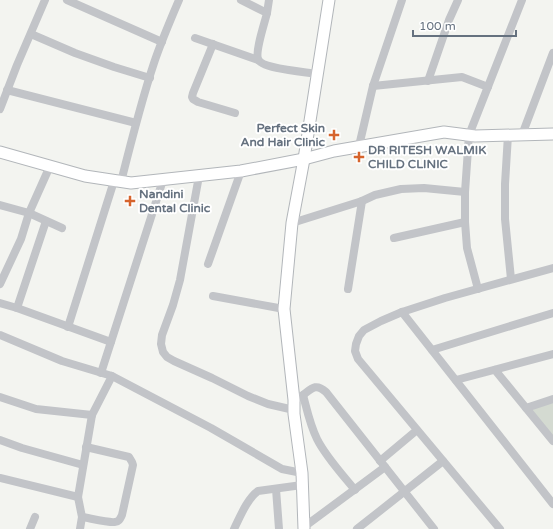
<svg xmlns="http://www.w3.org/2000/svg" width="553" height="529" font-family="'Varela Round',sans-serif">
<rect width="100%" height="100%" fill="#f3f4f0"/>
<polygon fill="#d4dad1" points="553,399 553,441 526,408"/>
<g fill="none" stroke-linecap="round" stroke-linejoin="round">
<defs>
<g id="secondary">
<polyline points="0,152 85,176 131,183 241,171 304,159 334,151 444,132 475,136 553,134"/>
<polyline points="304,529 302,473 294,414 294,400 284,309 292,223 304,159 329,0"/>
</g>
</defs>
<use href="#secondary" stroke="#b2b6ba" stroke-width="13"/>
<g stroke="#c2c4c8" stroke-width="8">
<polyline points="67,0 162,42"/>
<path d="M241,0L267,13C265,22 255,51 258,59C261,69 307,72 317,74"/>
<polyline points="267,13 269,0"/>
<polyline points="31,34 75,53 114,67 150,78"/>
<polyline points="195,38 258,60"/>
<polyline points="213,44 193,93 192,97 193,99 198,102 235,113"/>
<polyline points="428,81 449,20 458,0"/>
<polyline points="373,86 462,77 488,87"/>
<polyline points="7,90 136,123"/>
<polyline points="0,109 17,65 45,0"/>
<polyline points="508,135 505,184 505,219 511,279"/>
<polyline points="522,135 553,53"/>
<polyline points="359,146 373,86 402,0"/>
<polyline points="199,176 180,280 173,305 162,335 161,344 163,352 167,357 174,361 212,378 248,396 268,404 294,410"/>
<path d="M121,182C131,142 141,102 154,63C161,42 170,21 179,0"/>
<polyline points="0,205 29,213 62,228"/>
<polyline points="292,223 362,201 375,195 401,189 424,188 465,192"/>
<polyline points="394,238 465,222"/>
<polyline points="208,264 241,171"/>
<polyline points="0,284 21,239 29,213 50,166"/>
<polyline points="348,289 362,201"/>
<polyline points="478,289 467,248 465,222 465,192 469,135 522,0"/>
<polyline points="213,296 284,309"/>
<polyline points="0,303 17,308 111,342"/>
<polyline points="17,308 46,221"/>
<polyline points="402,312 553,504"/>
<polyline points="68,327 114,181"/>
<polyline points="0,335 62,361 112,376 211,428 282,469 302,473"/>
<polyline points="432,350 553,313"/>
<polyline points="495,370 553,441"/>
<polyline points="101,373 163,180"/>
<polyline points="456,380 553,354"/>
<path d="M303,395C307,410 310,425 317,439C326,457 342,474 355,490"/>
<polyline points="0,397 36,409 92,415"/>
<path d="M294,400C297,399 300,397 303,395C312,388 316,383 326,392L434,529"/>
<polyline points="526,408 553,399"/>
<polyline points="0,440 22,448 83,465"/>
<polyline points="380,461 417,430"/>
<polyline points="0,478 78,497"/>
<polyline points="276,489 279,529"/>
<path d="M82,517C89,518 109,523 115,522C119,522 120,519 122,515L133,465L132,462L129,457L86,447"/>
<polyline points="304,527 385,467"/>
<polyline points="30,529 35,517"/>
<polyline points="80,529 82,517 78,497 92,415 112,376"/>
<path d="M234,529C240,517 247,499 258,491L302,485"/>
<polyline points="357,529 443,461"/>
<polyline points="500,529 358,359 355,351 356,344 359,336 364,330 381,321 402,312 445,298 553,268"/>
</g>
<use href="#secondary" stroke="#fff" stroke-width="11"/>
</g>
<g fill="#d6642d" stroke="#fff" stroke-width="1.5">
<path d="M332 129h4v4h4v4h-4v4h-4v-4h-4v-4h4z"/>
<path d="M357 151h4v4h4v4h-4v4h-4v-4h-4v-4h4z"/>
<path d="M128 195h4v4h4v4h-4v4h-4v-4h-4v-4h4z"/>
</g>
<g text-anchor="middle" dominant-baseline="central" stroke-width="4" stroke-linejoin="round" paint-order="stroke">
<g font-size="12" font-weight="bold" fill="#65717f" stroke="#fff" text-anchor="start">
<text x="325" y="128" text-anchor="end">Perfect Skin<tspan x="325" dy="14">And Hair Clinic</tspan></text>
<text x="368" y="150">DR RITESH WALMIK<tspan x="368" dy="14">CHILD CLINIC</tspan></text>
<text x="139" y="194">Nandini<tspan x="139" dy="14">Dental Clinic</tspan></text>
</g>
</g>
<path d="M413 30v6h103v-6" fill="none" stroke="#65717f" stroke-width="2"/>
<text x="419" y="30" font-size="12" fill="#65717f" stroke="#ffffff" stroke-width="3" paint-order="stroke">100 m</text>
</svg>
